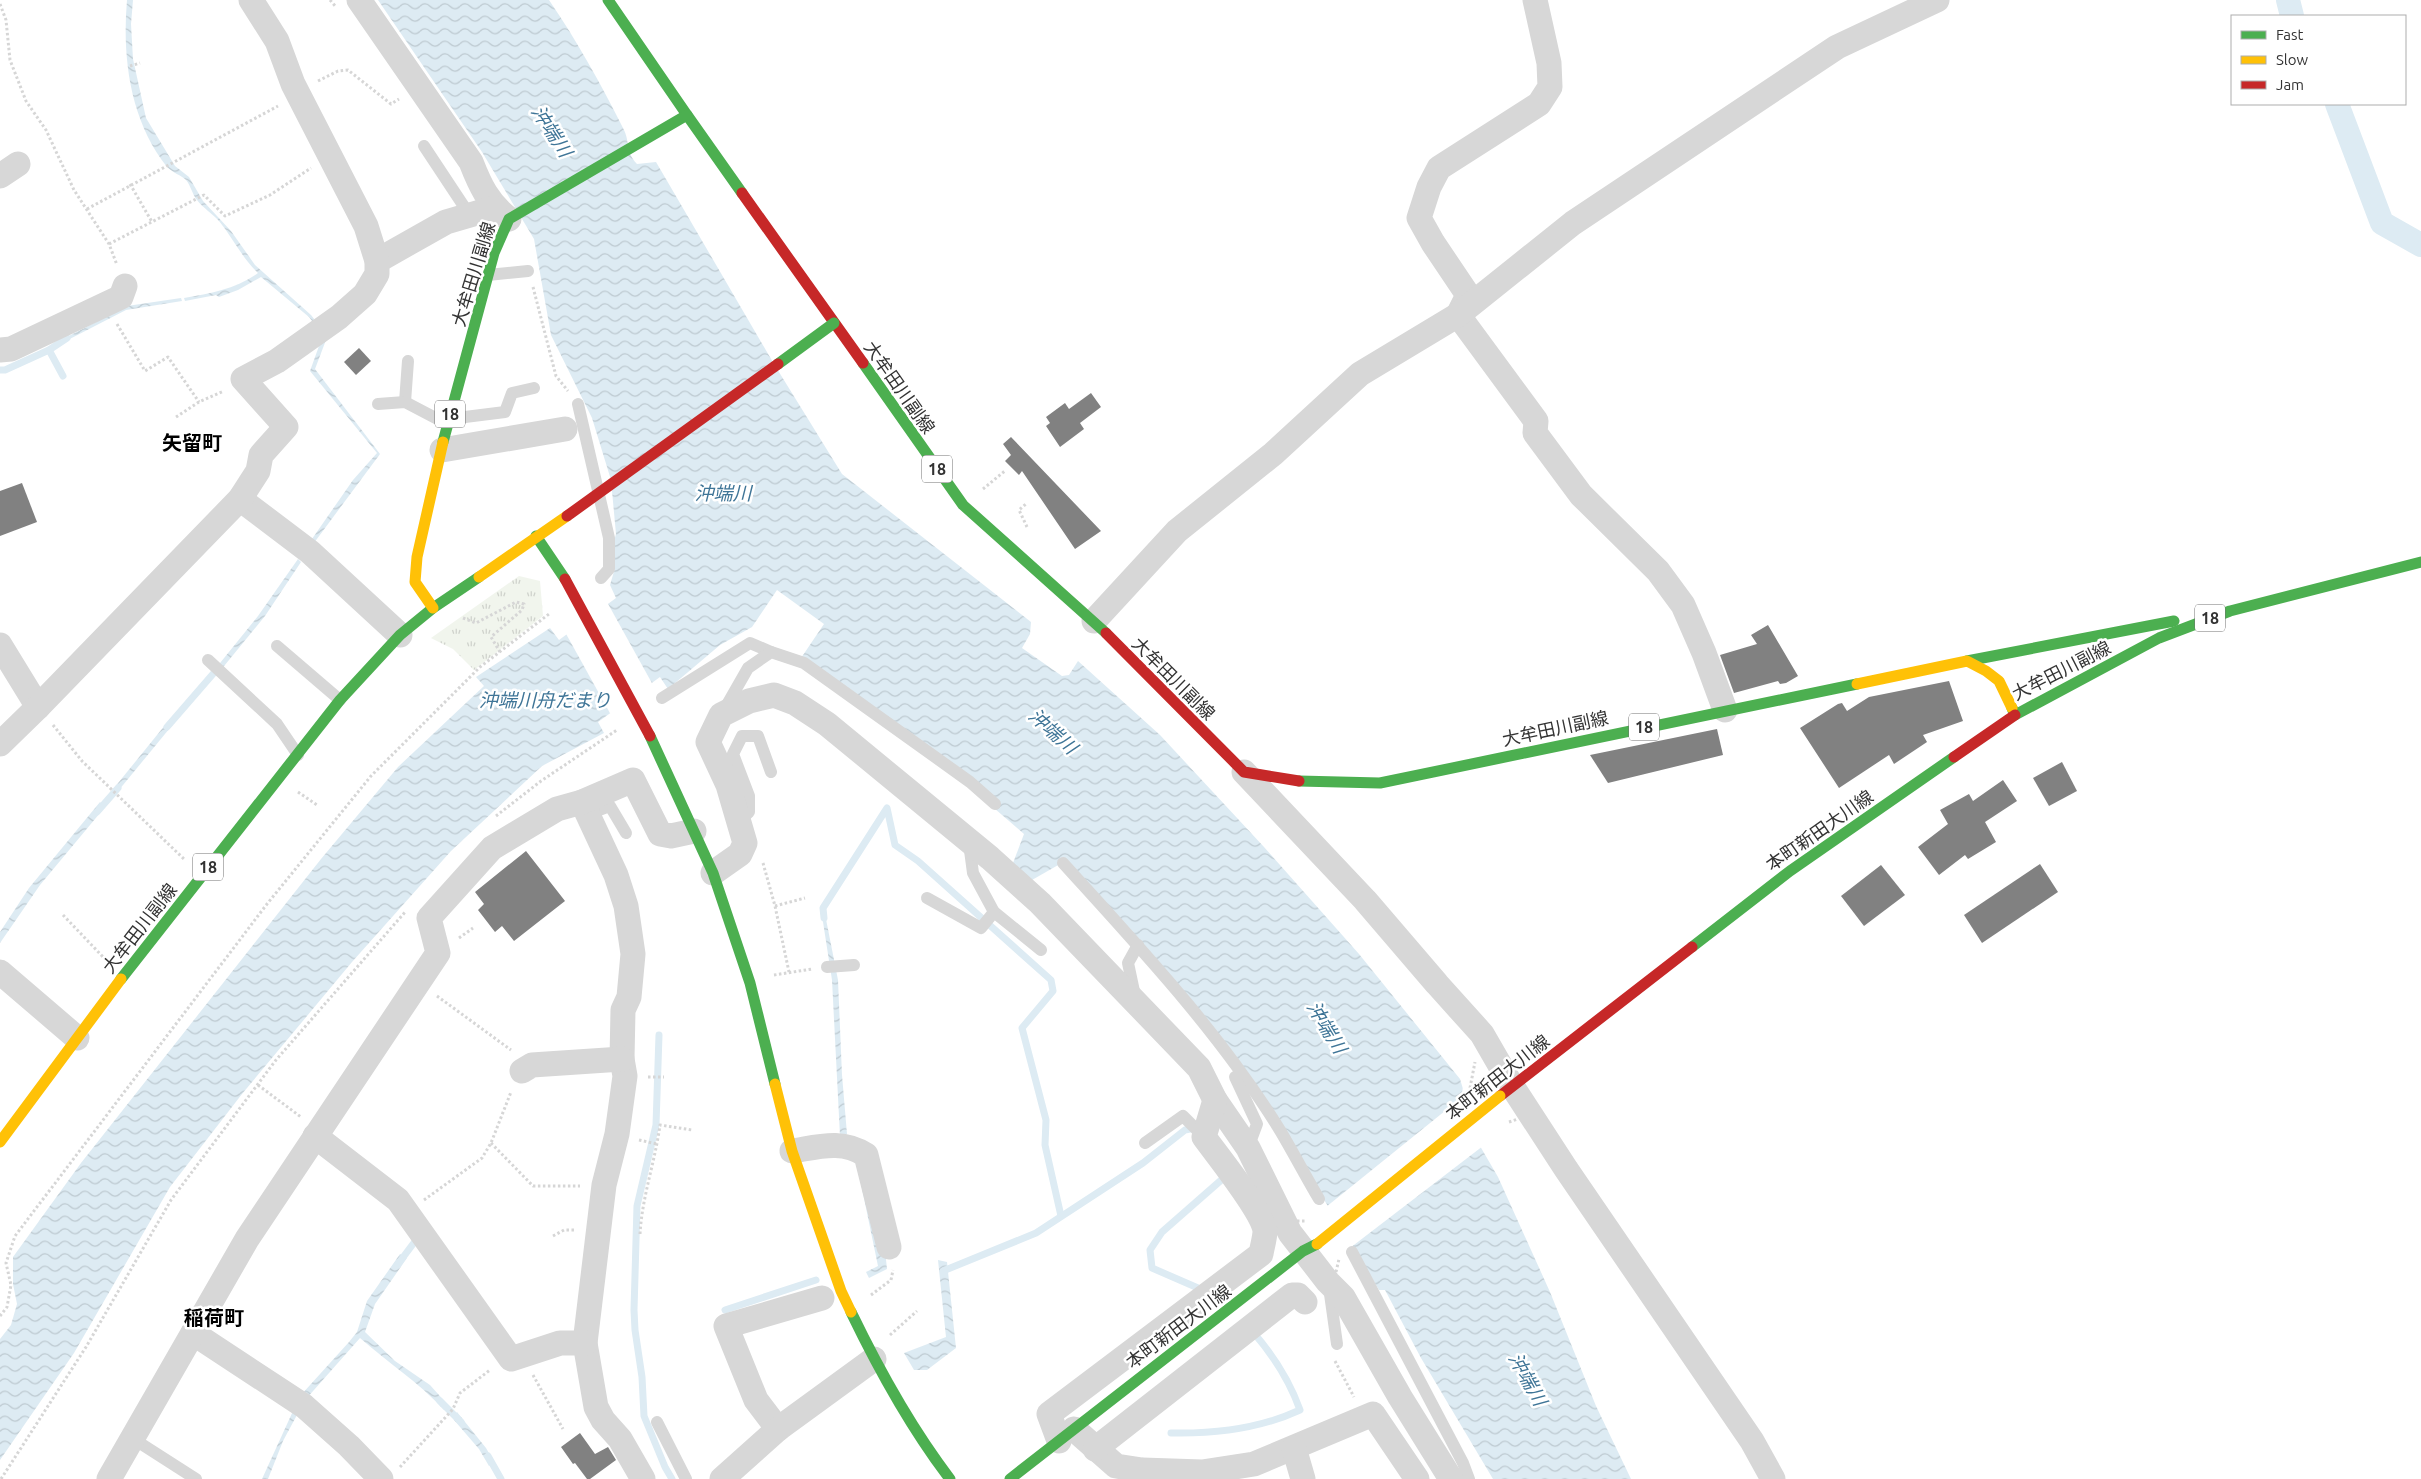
<svg xmlns="http://www.w3.org/2000/svg" width="2421" height="1479" font-family="Ubuntu,'Noto Sans JP',sans-serif">
<defs>
<pattern id="park-tufts" width="24" height="20" patternUnits="userSpaceOnUse" patternTransform="scale(1.25)"><rect width="24" height="20" fill="#f1f5ed"/><path d="M3 7l-1-3M5 7V3M7 7l1-3M15 17l-1-3M17 17v-4M19 17l1-3" fill="none" stroke="#cfd2cc"/></pattern>
<pattern id="water-waves" width="16" height="10" patternUnits="userSpaceOnUse" patternTransform="scale(1.25)"><rect width="16" height="10" fill="#ddebf3"/><path d="M0 5q4-4 8 0t8 0" fill="none" stroke="#becad1"/></pattern>
</defs>
<rect width="100%" height="100%" fill="#fff"/>
<polygon fill="url(#park-tufts)" points="519,576 540,581 543,616 474,670 453,649 431,638"/>
<g fill="url(#water-waves)">
<path d="M127,0H133L131,24L133,59L146,118L175,166L189,177L203,201L231,231L255,265L311,315L318,324L316,326L309,317L261,277L238,290L219,297L216,295L185,301L184,298C211,293 236,289 258,273C242,258 233,238 219,221C213,214 203,208 197,200C192,194 191,186 186,180C181,175 173,173 167,167C130,120 122,58 127,0Z"/>
<path d="M378,0H549C577,41 601,84 623,128C631,143 624,150 637,164L656,162L774,364L842,474L1031,622L1030,634L1022,648L1062,676L1069,675L1078,661L1160,735L1264,847L1359,954L1460,1079L1480,1146L1498,1177L1550,1292L1596,1406L1631,1479H1493L1421,1358L1385,1290H1379L1312,1180L1238,1065L1060,864L1025,884L1010,871L1024,834L980,796L797,664L824,624L777,590L752,627L720,645L668,689L660,677L598,722L604,733L542,766L451,851L352,962L242,1094L170,1187L74,1353L0,1460V1339L11,1325L17,1304L13,1284V1257L81,1163L321,859L398,767L484,686L476,677L550,628L559,640L616,598L610,585L615,568L612,548L616,534L611,480L592,418L551,335L534,239L482,152Z"/>
<polygon points="181,298 182,301 126,310 60,344 59,341 127,306"/>
<polygon points="326,340 315,369 380,454 308,551 305,549 353,480 377,453 310,371 319,346"/>
<polygon points="298,559 301,562 265,616 220,671 216,668 258,616"/>
<polygon points="170,719 174,723 114,796 110,793"/>
<polygon points="100,802 105,807 40,885 0,943 0,932 29,888"/>
<polygon points="821,909 824,909 838,980 842,1075 847,1134 840,1136 832,980"/>
<polygon points="860,1179 885,1250 887,1269 869,1278 866,1272 878,1266"/>
<path d="M400,1254L407,1258L375,1304L365,1332L395,1361L430,1385L447,1404L444,1410C419,1382 388,1363 360,1338L306,1399L301,1395L349,1342L357,1332L367,1301Z"/>
<polygon points="938,1260 947,1262 956,1348 927,1370 914,1370 904,1353 946,1337"/>
<polygon points="293,1411 298,1413 283,1441 268,1479 262,1479"/>
<polygon points="457,1412 486,1448 494,1462 489,1466 479,1449 454,1420 453,1417"/>
</g>
<g fill="#fff">
<polygon points="607,602 653,685 611,715 565,632"/>
<polygon points="1464,1082 1483,1146 1350,1248 1326,1207 1461,1098"/>
</g>
<g fill="none" stroke-linecap="round" stroke-linejoin="round">
<g stroke="#ddebf3" stroke-width="7">
<polyline points="49,350 63,376"/>
<polyline points="0,370 5,370 49,350 67,338"/>
<polyline points="167,727 219,667"/>
<polyline points="97,812 118,788"/>
<polyline points="824,918 823,908 887,808 895,845 918,861 1051,980 1053,991 1022,1028 1046,1120 1045,1145 1061,1216"/>
<polyline points="659,1035 656,1125 637,1206 634,1310 635,1330 642,1377 644,1416 665,1467 672,1479"/>
<polyline points="398,1264 416,1240 413,1236"/>
<polyline points="943,1271 1036,1233 1143,1163 1185,1130 1195,1128"/>
<polyline points="1198,1288 1152,1268 1150,1250 1162,1232 1227,1175"/>
<polyline points="725,1310 816,1280"/>
<polyline points="440,1401 461,1422"/>
<path d="M1171,1433C1216,1434 1259,1429 1300,1410C1290,1382 1273,1355 1253,1332"/>
<polyline points="488,1456 501,1479"/>
</g>
<g stroke="#ddebf3" stroke-width="24">
<polyline points="2288,0 2292,16"/>
<polyline points="2337,104 2382,223 2421,245"/>
</g>
</g>
<g fill="#818181">
<polygon points="359,348 371,361 356,375 344,362"/>
<polygon points="1091,393 1101,407 1080,423 1084,429 1060,447 1046,426 1050,423 1046,417 1065,403 1069,409"/>
<polygon points="1011,437 1033,460 1101,531 1075,549 1022,471 1019,475 1005,461 1011,455 1003,444"/>
<polygon points="22,483 37,522 0,536 0,491"/>
<polygon points="1768,625 1798,676 1786,683 1780,684 1778,681 1734,693 1720,655 1757,644 1751,635"/>
<polygon points="1949,681 1963,721 1923,735 1927,742 1894,764 1889,755 1839,788 1800,728 1838,704 1842,703 1847,711 1869,697"/>
<polygon points="1717,729 1723,755 1608,783 1590,755"/>
<polygon points="2062,762 2077,791 2049,806 2033,778"/>
<polygon points="2003,780 2017,801 1985,822 1996,842 1968,859 1965,855 1939,875 1918,847 1948,824 1940,810 1969,794 1973,801"/>
<polygon points="526,851 565,901 514,941 502,926 495,932 478,910 484,904 475,892"/>
<polygon points="2040,864 2058,892 1982,943 1964,915"/>
<polygon points="1881,865 1905,895 1864,926 1841,896"/>
<polygon points="580,1433 595,1454 608,1447 616,1460 590,1479 587,1479 575,1463 573,1464 561,1447"/>
</g>
<g fill="none" stroke-linecap="round" stroke-linejoin="round">
<g stroke="#d6d6d6" stroke-width="3" stroke-dasharray="2.5 2.5" stroke-linecap="butt">
<polyline points="330,0 336,7"/>
<polyline points="0,4 6,20 10,60 26,101 46,130 74,190 109,244 117,265"/>
<polyline points="130,66 140,63"/>
<polyline points="318,81 338,71 348,70 391,104 399,99"/>
<polyline points="130,184 152,222"/>
<polyline points="87,209 278,106"/>
<polyline points="109,244 204,195 225,216 270,195 311,168"/>
<polyline points="533,287 556,376 568,391"/>
<polyline points="117,324 145,371 168,357 199,402"/>
<polyline points="176,417 199,402 224,391"/>
<polyline points="983,489 1006,470"/>
<polyline points="1027,527 1019,510 1027,503"/>
<polyline points="463,618 476,623 516,602 524,604 522,610 491,637 500,652"/>
<polyline points="53,725 82,761 185,860"/>
<polyline points="298,792 317,805"/>
<polyline points="496,816 541,781 617,730"/>
<polyline points="763,863 775,906 789,972"/>
<polyline points="775,906 805,898"/>
<polyline points="63,915 105,959"/>
<polyline points="459,938 473,928"/>
<polyline points="774,975 812,969"/>
<polyline points="437,996 511,1050"/>
<polyline points="648,1077 664,1077"/>
<polyline points="258,1085 301,1117"/>
<polyline points="639,1140 657,1144"/>
<polyline points="491,1143 533,1186 580,1186"/>
<polyline points="424,1200 482,1158 491,1143 511,1092"/>
<path d="M640,1234C642,1197 655,1162 660,1125L692,1130"/>
<polyline points="553,1236 564,1230 576,1230"/>
<polyline points="871,1295 891,1280 893,1270"/>
<polyline points="0,1316 7,1307 11,1285 6,1263 15,1236 267,904 371,776 480,667 549,614"/>
<polyline points="890,1335 917,1311"/>
<polyline points="1335,1361 1354,1397"/>
<polyline points="533,1375 563,1429"/>
<polyline points="400,1467 453,1409 460,1393 490,1370"/>
<polyline points="1,1479 86,1347 171,1200 276,1060 406,911"/>
</g>
<g stroke="#d7d7d7" stroke-width="12">
<polyline points="424,146 469,214"/>
<polyline points="488,275 528,271"/>
<polyline points="405,402 408,361"/>
<polyline points="378,404 405,402 447,424"/>
<polyline points="578,404 609,538 609,569 601,578"/>
<polyline points="449,419 505,412 512,393 534,388"/>
<polyline points="277,646 340,700"/>
<polyline points="208,660 277,724 298,755"/>
<polyline points="662,698 750,643 771,652"/>
<polyline points="724,710 748,668 771,652 804,663 970,782 995,804"/>
<polyline points="589,814 610,806 626,833"/>
<polyline points="739,821 749,812 749,796 733,754 742,736 758,736 771,772"/>
<polyline points="969,843 973,873 994,912 1041,950"/>
<path d="M1063,863C1140,948 1221,1034 1281,1132C1294,1154 1306,1177 1319,1199"/>
<polyline points="927,898 981,928 994,912"/>
<polyline points="827,967 854,965"/>
<polyline points="1135,996 1128,963 1138,945"/>
<polyline points="1235,1077 1257,1124 1248,1148"/>
<polyline points="1145,1143 1183,1116 1204,1137"/>
<polyline points="1352,1252 1463,1463 1469,1479"/>
<polyline points="1329,1287 1337,1344"/>
<polyline points="657,1422 686,1479"/>
<polyline points="132,1438 196,1479"/>
</g>
<g stroke="#d7d7d7" stroke-width="25">
<path d="M359,0L471,162C480,185 488,203 509,219"/>
<polyline points="0,176 18,164"/>
<polyline points="377,261 446,222 494,208"/>
<polyline points="1458,315 1536,421 1535,433 1581,495 1658,571 1683,605 1704,653 1725,710"/>
<polyline points="1458,315 1468,295 1433,243 1419,218 1429,187 1439,168 1539,104 1550,87 1549,63 1535,0"/>
<polyline points="0,350 11,349 121,297 125,286"/>
<polyline points="442,450 565,429"/>
<polyline points="240,499 310,552 400,635"/>
<polyline points="1094,621 1177,531 1273,454 1360,374 1458,315 1573,223 1837,47 1937,0"/>
<polyline points="0,645 38,707"/>
<polyline points="0,744 38,707 240,499 258,471 261,455 286,427 243,379 277,361 339,317 365,294 377,274 377,261 366,226 293,84 277,41 251,0"/>
<polyline points="1244,772 1365,900 1437,984 1482,1034 1512,1086 1566,1169 1752,1441 1773,1479"/>
<polyline points="582,802 616,875 626,906 633,954 629,997 623,1010 622,1059 625,1076 617,1134 604,1185 585,1343 596,1407 603,1420 620,1439 643,1479"/>
<polyline points="713,873 740,854 745,843 728,785 708,742 721,715 749,701 774,695 795,703 827,724 990,858 1040,903 1199,1068 1215,1100 1248,1148 1290,1233 1328,1282 1343,1297 1400,1397 1451,1479"/>
<polyline points="0,972 77,1038"/>
<polyline points="522,1071 532,1065 622,1059"/>
<polyline points="315,1136 398,1200 511,1359 560,1343 585,1343"/>
<path d="M792,1151C818,1147 842,1139 866,1155L889,1247"/>
<polyline points="193,1333 304,1406 349,1446 381,1479"/>
<polyline points="778,1429 756,1400 726,1326 822,1298"/>
<polyline points="1074,1429 1116,1466 1142,1470 1202,1472 1254,1464 1373,1414 1417,1479"/>
<path d="M1059,1441L1049,1414L1261,1254C1262,1247 1265,1238 1265,1231C1263,1212 1217,1155 1204,1137L1215,1100"/>
<polyline points="1294,1448 1303,1479"/>
<polyline points="1095,1449 1292,1295 1298,1295 1305,1302"/>
<polyline points="109,1479 247,1239 438,953 429,918 492,848 557,809 582,802 633,780 660,834 671,836 694,831"/>
<polyline points="722,1479 778,1429 874,1359"/>
</g>
<g stroke="#4caf50" stroke-width="11">
<polyline points="608,0 687,115"/>
<polyline points="863,363 963,505 1106,633"/>
<polyline points="443,442 494,253 509,219 687,115 742,193"/>
<polyline points="536,536 565,579"/>
<polyline points="1967,661 2174,621"/>
<polyline points="2012,708 2015,715 2159,638 2230,611 2421,562"/>
<polyline points="650,736 713,873 750,983 775,1084"/>
<polyline points="1299,781 1380,783 1857,684"/>
<polyline points="1692,947 1790,871 1954,757"/>
<polyline points="121,979 340,700 400,635 433,608 479,577"/>
<path d="M851,1312C879,1370 911,1428 950,1479"/>
<polyline points="1010,1479 1303,1251 1317,1244"/>
</g>
<g stroke="#ffc107" stroke-width="11">
<polyline points="479,577 567,516"/>
<polyline points="433,608 415,582 417,557 443,442"/>
<polyline points="1857,684 1967,661 1986,671 1999,681 2012,708"/>
<polyline points="775,1084 792,1151 841,1291 851,1312"/>
<polyline points="0,1142 121,979"/>
</g>
<g stroke="#c62828" stroke-width="11">
<polyline points="742,193 863,363"/>
<polyline points="1106,633 1244,772 1299,781"/>
<polyline points="1954,757 2015,715"/>
<polyline points="1500,1096 1692,947"/>
</g>
<g stroke="#d6d6d6" stroke-width="3" stroke-dasharray="2.5 2.5" stroke-linecap="butt">
<polyline points="1470,1088 1475,1062"/>
<polyline points="1509,1122 1518,1119"/>
<polyline points="1297,1221 1305,1221"/>
<polyline points="1336,1272 1339,1259"/>
</g>
<polyline stroke="#4caf50" stroke-width="11" points="778,364 834,323"/>
<polyline stroke="#ffc107" stroke-width="11" points="1317,1244 1500,1096"/>
<g stroke="#c62828" stroke-width="11">
<polyline points="567,516 778,364"/>
<polyline points="565,579 650,736"/>
</g>
</g>
<g text-anchor="middle" dominant-baseline="central" stroke-width="5" stroke-linejoin="round" paint-order="stroke">
<g fill="#fff" stroke="#707070" stroke-width="1">
<rect x="435" y="400.5" width="30" height="27" rx="4"/>
<rect x="922" y="455.5" width="30" height="27" rx="4"/>
<rect x="2195" y="604.5" width="30" height="27" rx="4"/>
<rect x="1629" y="713.5" width="30" height="27" rx="4"/>
<rect x="193" y="853.5" width="30" height="27" rx="4"/>
</g>
<g font-size="16" font-weight="bold" fill="#333">
<text x="450" y="414">18</text>
<text x="937" y="469">18</text>
<text x="2210" y="618">18</text>
<text x="1644" y="727">18</text>
<text x="208" y="867">18</text>
</g>
<g font-size="18" fill="#333" stroke="#fff">
<text transform="translate(473 274) rotate(-73)">大牟田川副線</text>
<text transform="translate(900 387) rotate(55)">大牟田川副線</text>
<text transform="translate(2061 670) rotate(-27)">大牟田川副線</text>
<text transform="translate(1174 678) rotate(45)">大牟田川副線</text>
<text transform="translate(1555 728) rotate(-12)">大牟田川副線</text>
<text transform="translate(1819 830) rotate(-35)">本町新田大川線</text>
<text transform="translate(139 928) rotate(-52)">大牟田川副線</text>
<text transform="translate(1497 1077) rotate(-38)">本町新田大川線</text>
<text transform="translate(1178 1326) rotate(-37)">本町新田大川線</text>
</g>
<g font-size="19" font-style="italic" fill="#3f7597" stroke="#fff">
<text transform="translate(552 131) rotate(57)">沖端川</text>
<text x="723" y="493">沖端川</text>
<text x="545" y="700">沖端川舟だまり</text>
<text transform="translate(1053 731) rotate(42)">沖端川</text>
<text transform="translate(1327 1027) rotate(59)">沖端川</text>
<text transform="translate(1528 1379) rotate(61)">沖端川</text>
</g>
<g font-size="20" font-weight="bold" fill="#000" stroke="#fff">
<text x="192" y="442">矢留町</text>
<text x="214" y="1317">稲荷町</text>
</g>
</g>
<rect x="2231" y="15" width="175" height="90" fill="#ffffff" stroke="#adadad"/>
<rect x="2241" y="31" width="25" height="8" fill="#4caf50" stroke="#adadad"/>
<text x="2276" y="40" font-size="15" fill="#333333">Fast</text>
<rect x="2241" y="56" width="25" height="8" fill="#ffc107" stroke="#adadad"/>
<text x="2276" y="65" font-size="15" fill="#333333">Slow</text>
<rect x="2241" y="81" width="25" height="8" fill="#c62828" stroke="#adadad"/>
<text x="2276" y="90" font-size="15" fill="#333333">Jam</text>
</svg>
